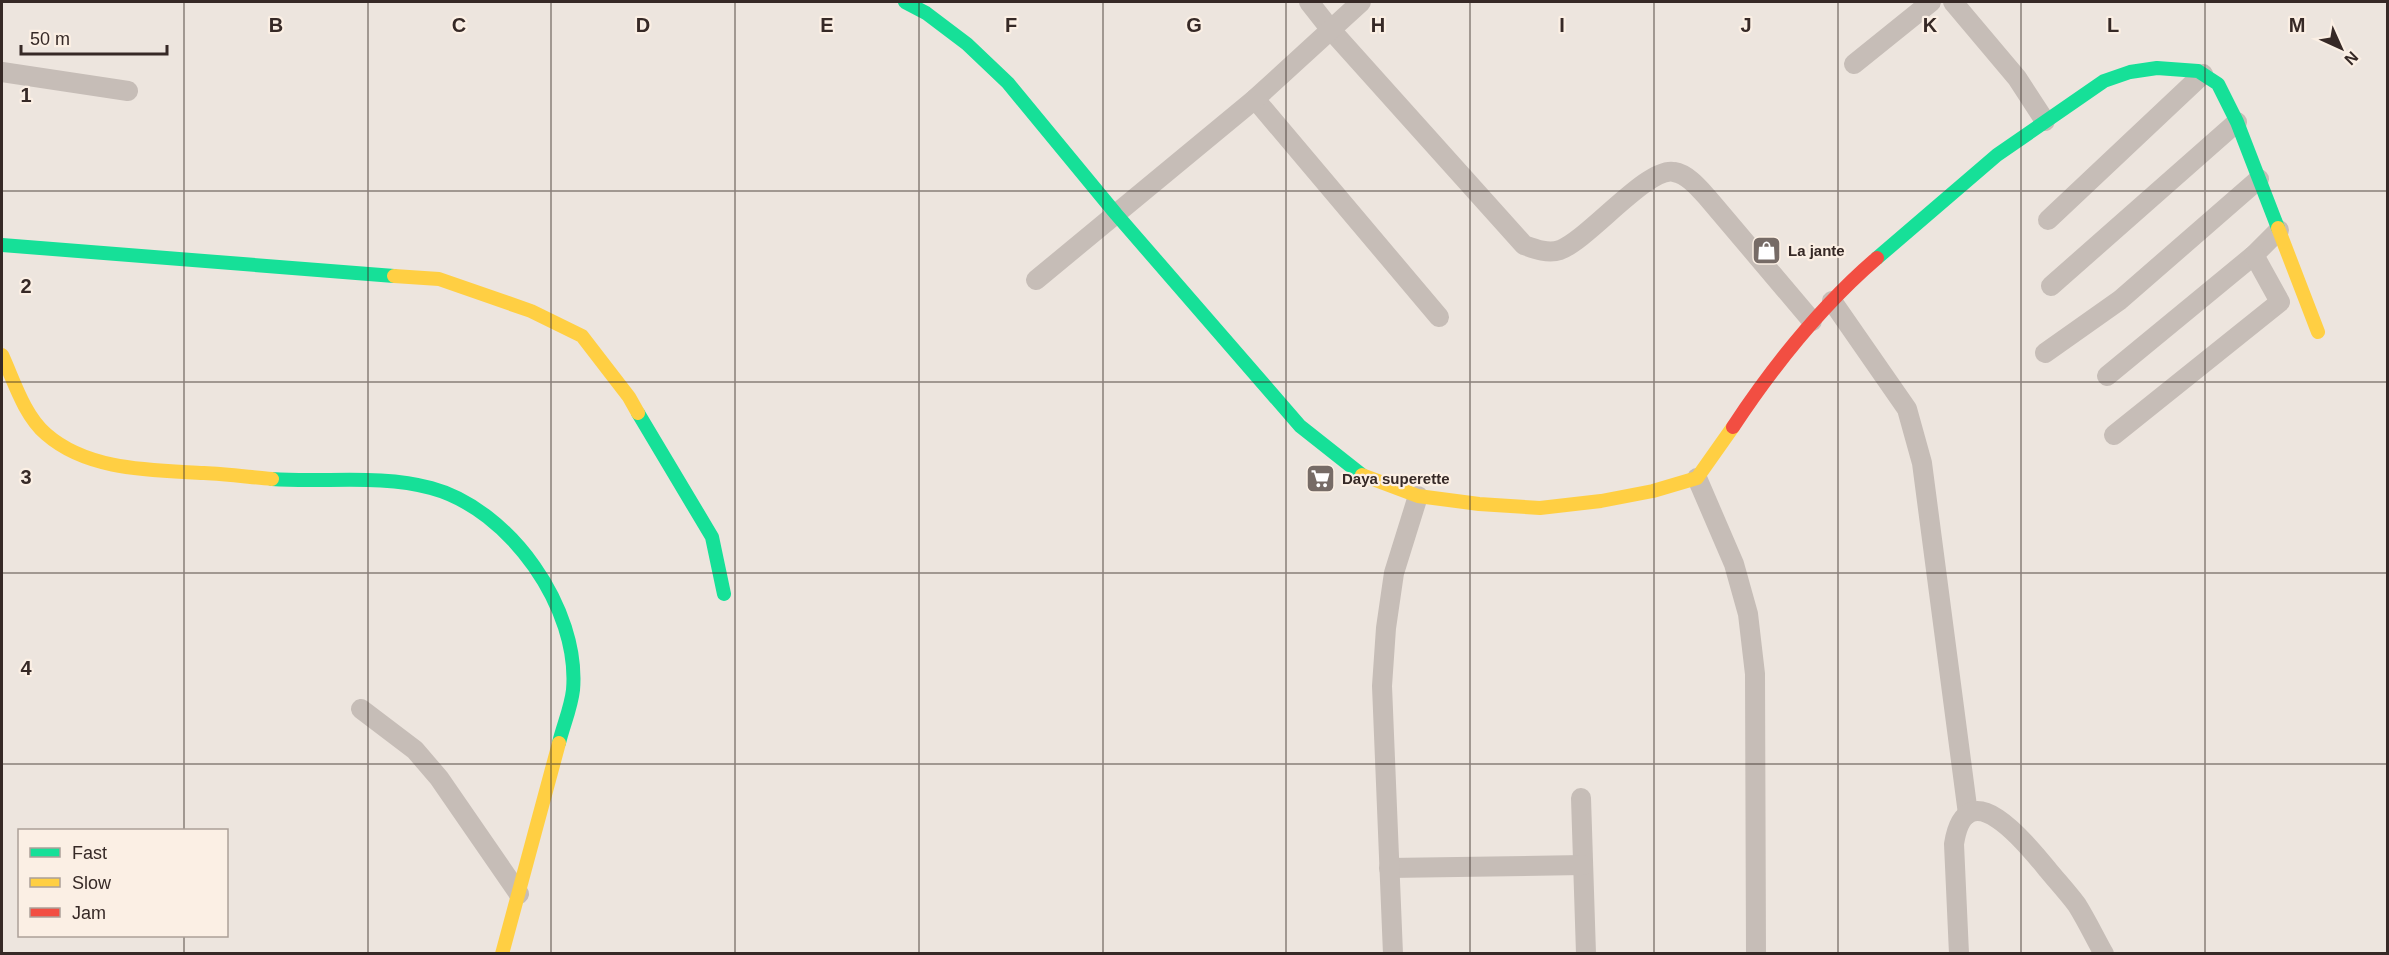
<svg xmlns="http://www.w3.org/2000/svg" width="2389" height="955" font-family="Arial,sans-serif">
<rect width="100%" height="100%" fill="#ede5de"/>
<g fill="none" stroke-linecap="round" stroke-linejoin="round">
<g stroke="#c6bdb7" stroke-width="20">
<path d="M1309,2L1331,30L1524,245C1535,249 1548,254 1560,250C1589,239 1648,166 1674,172C1687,174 1698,187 1707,197L1812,321"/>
<polyline points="1953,2 2017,78 2045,121"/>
<polyline points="1854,64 1931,2"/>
<polyline points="2,72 128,91"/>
<polyline points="1255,99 1439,317"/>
<polyline points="2048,220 2203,74"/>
<polyline points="1036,280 1255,99 1361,2"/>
<polyline points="2051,286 2237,122"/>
<polyline points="1832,301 1907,409 1922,463 1968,814"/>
<polyline points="2045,353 2120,300 2259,179"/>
<polyline points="2107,376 2254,255 2279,230"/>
<polyline points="2114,435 2280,302 2254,255"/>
<polyline points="1697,478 1734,564 1748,614 1755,674 1756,954"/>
<polyline points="361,709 415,750 439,778 519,894"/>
<polyline points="1581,798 1586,954"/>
<polyline points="1389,868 1583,865"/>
<polyline points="1393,954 1382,686 1386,628 1394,573 1418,496"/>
<path d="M1959,954L1954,844C1966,768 2027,844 2048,870C2057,881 2068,893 2077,905C2087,921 2095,938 2104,954"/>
</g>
<g stroke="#16e098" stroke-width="14">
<polyline points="905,2 926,13 967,44 1008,83 1116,214 1300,426 1362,475"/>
<polyline points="2,245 394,276"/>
<polyline points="1877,258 1997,155 2104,81 2130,72 2157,68 2198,71 2218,84 2237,122 2278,228"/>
<polyline points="638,413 712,537 724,594"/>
<path d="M272,479C324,483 380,474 431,488C510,509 580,609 573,690C571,708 563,726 559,743"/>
</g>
<g stroke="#ffcf43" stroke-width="14">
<polyline points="2278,228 2318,332"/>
<polyline points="394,276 439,279 531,311 582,336 629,397 638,413"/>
<path d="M2,355C14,381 24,415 46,434C88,471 152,470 204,473C226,474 249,477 272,479"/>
<polyline points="1362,475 1418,496 1479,504 1540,508 1601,501 1653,491 1697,478 1733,427"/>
<polyline points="502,954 559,743"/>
</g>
<path stroke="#f24e42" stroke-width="14" d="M1733,427C1774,365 1820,307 1877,258"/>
</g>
<path fill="none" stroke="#362926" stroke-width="1.5" stroke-opacity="0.55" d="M184,2V830M368,2V954M551,2V954M735,2V954M919,2V954M1103,2V954M1286,2V954M1470,2V954M1654,2V954M1838,2V954M2021,2V954M2205,2V954M2,191H2388M2,382H2388M2,573H2388M2,764H2388M184,936V954"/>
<defs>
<symbol id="shop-square" viewBox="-11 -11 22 22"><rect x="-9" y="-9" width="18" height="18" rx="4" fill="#766b66" stroke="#fbefe4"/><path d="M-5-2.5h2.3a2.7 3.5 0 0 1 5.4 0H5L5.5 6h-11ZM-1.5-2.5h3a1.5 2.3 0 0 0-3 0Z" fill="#fff"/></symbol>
<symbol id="supermarket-square" viewBox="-11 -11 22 22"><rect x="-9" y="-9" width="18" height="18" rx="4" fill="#766b66" stroke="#fbefe4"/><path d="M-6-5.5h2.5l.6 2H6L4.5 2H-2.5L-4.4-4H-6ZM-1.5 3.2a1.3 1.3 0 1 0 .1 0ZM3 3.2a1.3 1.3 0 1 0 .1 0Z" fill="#fff"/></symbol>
</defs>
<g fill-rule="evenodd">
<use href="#shop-square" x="1750" y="234" width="33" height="33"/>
<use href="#supermarket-square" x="1304" y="462" width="33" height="33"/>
</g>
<g text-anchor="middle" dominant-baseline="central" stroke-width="4.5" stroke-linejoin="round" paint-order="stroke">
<g font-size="15" font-weight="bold" fill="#362926" stroke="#fbefe4" text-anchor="start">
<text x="1788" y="250">La jante</text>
<text x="1342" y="478">Daya superette</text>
</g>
</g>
<g font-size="20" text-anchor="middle" font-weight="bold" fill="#362926" stroke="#fbefe4" stroke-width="4.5" stroke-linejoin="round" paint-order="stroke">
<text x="276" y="32">B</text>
<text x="459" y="32">C</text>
<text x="643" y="32">D</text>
<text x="827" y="32">E</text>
<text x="1011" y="32">F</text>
<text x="1194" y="32">G</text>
<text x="1378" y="32">H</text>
<text x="1562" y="32">I</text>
<text x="1746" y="32">J</text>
<text x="1930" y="32">K</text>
<text x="2113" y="32">L</text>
<text x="2297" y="32">M</text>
<text x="26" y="102">1</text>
<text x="26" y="293">2</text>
<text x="26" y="484">3</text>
<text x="26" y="675">4</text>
</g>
<rect width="2389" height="955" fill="none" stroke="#362926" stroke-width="6"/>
<rect x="18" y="829" width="210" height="108" fill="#fbefe4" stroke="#aca098" stroke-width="1.5"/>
<rect x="30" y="848" width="30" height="9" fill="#16e098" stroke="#aca098" stroke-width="1.5"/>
<text x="72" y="859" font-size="18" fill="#362926">Fast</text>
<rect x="30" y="878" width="30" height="9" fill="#ffcf43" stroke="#aca098" stroke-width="1.5"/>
<text x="72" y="889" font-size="18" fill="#362926">Slow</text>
<rect x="30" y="908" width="30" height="9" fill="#f24e42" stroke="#aca098" stroke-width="1.5"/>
<text x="72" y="919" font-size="18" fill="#362926">Jam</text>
<g transform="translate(2341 48) rotate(135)" stroke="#fbefe4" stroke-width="4.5" paint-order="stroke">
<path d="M0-4.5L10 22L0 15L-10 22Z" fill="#362926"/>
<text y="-9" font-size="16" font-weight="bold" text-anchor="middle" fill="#362926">N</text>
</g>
<path d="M21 45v9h146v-9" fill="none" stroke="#362926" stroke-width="3"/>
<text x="30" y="45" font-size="18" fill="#362926" stroke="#fbefe4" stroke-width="4.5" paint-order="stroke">50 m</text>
</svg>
